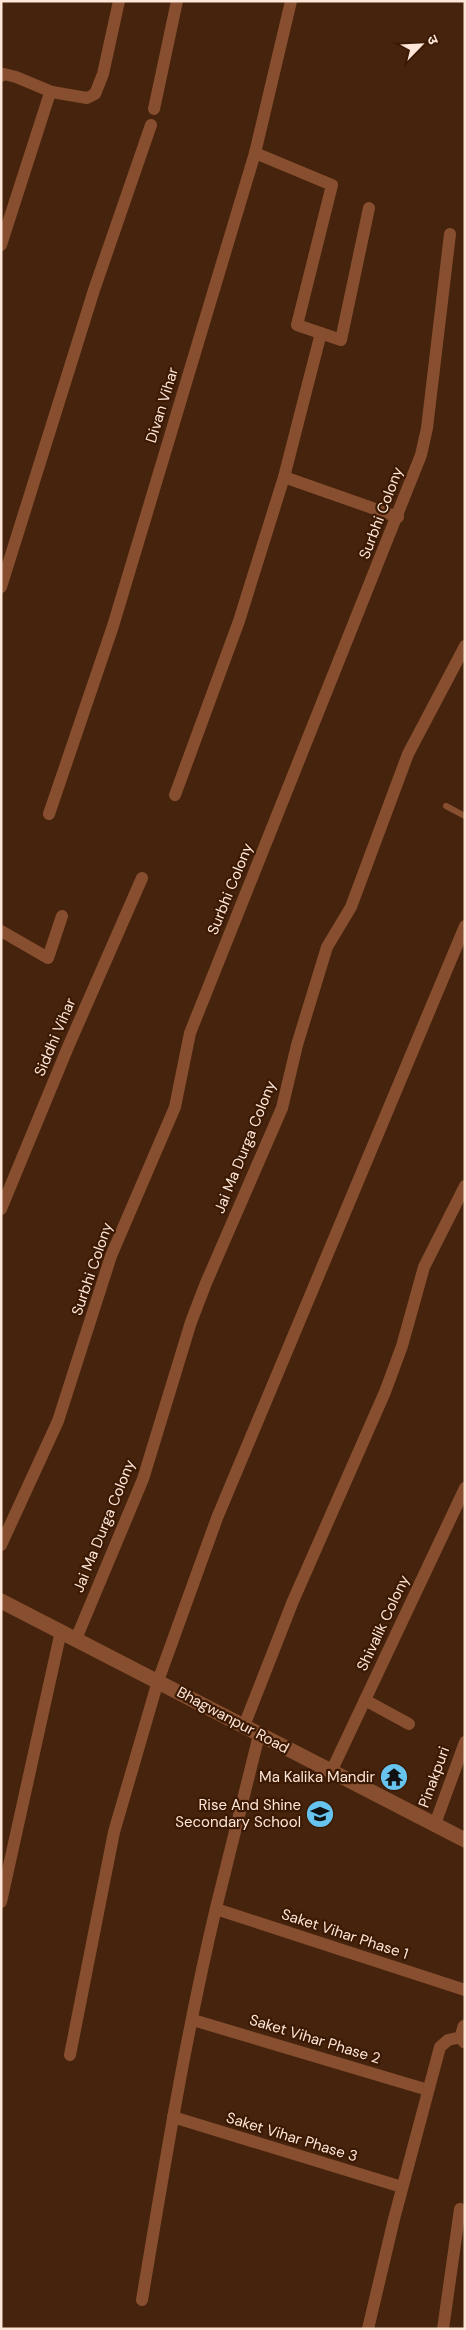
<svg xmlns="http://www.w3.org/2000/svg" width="466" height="2330" font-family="'DM Sans','Noto Sans Devanagari',sans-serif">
<rect width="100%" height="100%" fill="#46230d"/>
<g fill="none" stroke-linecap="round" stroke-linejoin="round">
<polyline stroke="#874f2f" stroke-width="6" points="446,806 465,816"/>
<g stroke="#874f2f" stroke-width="12">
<polyline points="1,76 4,74 16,77 52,92"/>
<polyline points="154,109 177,1"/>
<polyline points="255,153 332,185 297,325 341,340 369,208"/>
<polyline points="1,245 49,96 52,92 87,98 95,94 103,74 119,1"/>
<polyline points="284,477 398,517"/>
<polyline points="1,587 94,290 151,125"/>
<polyline points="175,795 239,621 284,477 321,333"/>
<polyline points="49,814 113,626 255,153 291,1"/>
<polyline points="1,931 48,958 62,916"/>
<polyline points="1,1209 68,1047 142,878"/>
<polyline points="1,1545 58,1421 111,1256 175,1107 190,1033 421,455 427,428 450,234"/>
<polyline points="76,1639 143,1479 191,1322 206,1283 282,1108 297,1045 327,947 351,907 408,754 465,646"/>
<polyline points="365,1700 409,1724"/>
<polyline points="244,1726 293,1601 385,1392 402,1346 424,1267 465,1186"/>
<polyline points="331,1772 465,1488"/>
<polyline points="435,1824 465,1742"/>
<polyline points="1,1902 61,1631"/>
<polyline points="216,1909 465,1990"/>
<polyline points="193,2020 428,2090"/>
<polyline points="70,2055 114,1832 158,1681 217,1518 465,926"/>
<polyline points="173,2117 402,2187"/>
<path d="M142,2300C164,2169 185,2038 216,1908C230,1850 245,1793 259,1735"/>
<polyline points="368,2329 394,2219 440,2047 448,2040 462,2037"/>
<polyline points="443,2329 460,2209"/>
</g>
<g stroke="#874f2f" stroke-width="15">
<polyline points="1,1601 465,1840"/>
<polyline points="465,2027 462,2037 465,2041"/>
</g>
</g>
<defs>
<symbol id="temple-disc" viewBox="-11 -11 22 22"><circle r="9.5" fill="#66c4ef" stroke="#3b1903"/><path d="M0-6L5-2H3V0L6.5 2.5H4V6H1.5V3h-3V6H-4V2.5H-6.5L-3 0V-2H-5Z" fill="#111"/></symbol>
<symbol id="school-disc" viewBox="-11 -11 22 22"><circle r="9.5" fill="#66c4ef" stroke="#3b1903"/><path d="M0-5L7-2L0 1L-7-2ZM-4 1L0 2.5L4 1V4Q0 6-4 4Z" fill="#111"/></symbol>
</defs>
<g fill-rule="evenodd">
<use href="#temple-disc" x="378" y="1761" width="32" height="32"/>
<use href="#school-disc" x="304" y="1798" width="32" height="32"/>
</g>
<g text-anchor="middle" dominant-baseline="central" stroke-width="4.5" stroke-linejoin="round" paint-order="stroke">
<g font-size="15" fill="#fee6d9" stroke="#3b1903">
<text transform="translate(162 405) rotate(-73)">Divan Vihar</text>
<text transform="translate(381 513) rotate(-69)">Surbhi Colony</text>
<text transform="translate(230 889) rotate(-68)">Surbhi Colony</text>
<text transform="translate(55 1037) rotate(-67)">Siddhi Vihar</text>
<text transform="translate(245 1147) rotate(-68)">Jai Ma Durga Colony</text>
<text transform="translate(92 1269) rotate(-71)">Surbhi Colony</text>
<text transform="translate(104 1526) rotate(-68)">Jai Ma Durga Colony</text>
<text transform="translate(383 1623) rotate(-65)">Shivalik Colony</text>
<text transform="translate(233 1720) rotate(28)">Bhagwanpur Road</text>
<text transform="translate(434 1777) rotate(-70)">Pinakpuri</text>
<text transform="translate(345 1934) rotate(18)">Saket Vihar Phase 1</text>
<text transform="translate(315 2039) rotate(17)">Saket Vihar Phase 2</text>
<text transform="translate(292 2137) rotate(17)">Saket Vihar Phase 3</text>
</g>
<g font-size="15" fill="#fee6d9" stroke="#3b1903" text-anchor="end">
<text x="375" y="1777">Ma Kalika Mandir</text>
<text x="301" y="1805">Rise And Shine<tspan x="301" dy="17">Secondary School</tspan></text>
</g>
</g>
<rect width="466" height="2330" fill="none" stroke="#fee6d9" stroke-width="5"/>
<g transform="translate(421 45) rotate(66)" stroke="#3b1903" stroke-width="4" paint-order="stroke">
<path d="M0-4L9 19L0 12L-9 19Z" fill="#fee6d9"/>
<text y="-8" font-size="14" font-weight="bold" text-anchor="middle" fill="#fee6d9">उ</text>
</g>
</svg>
